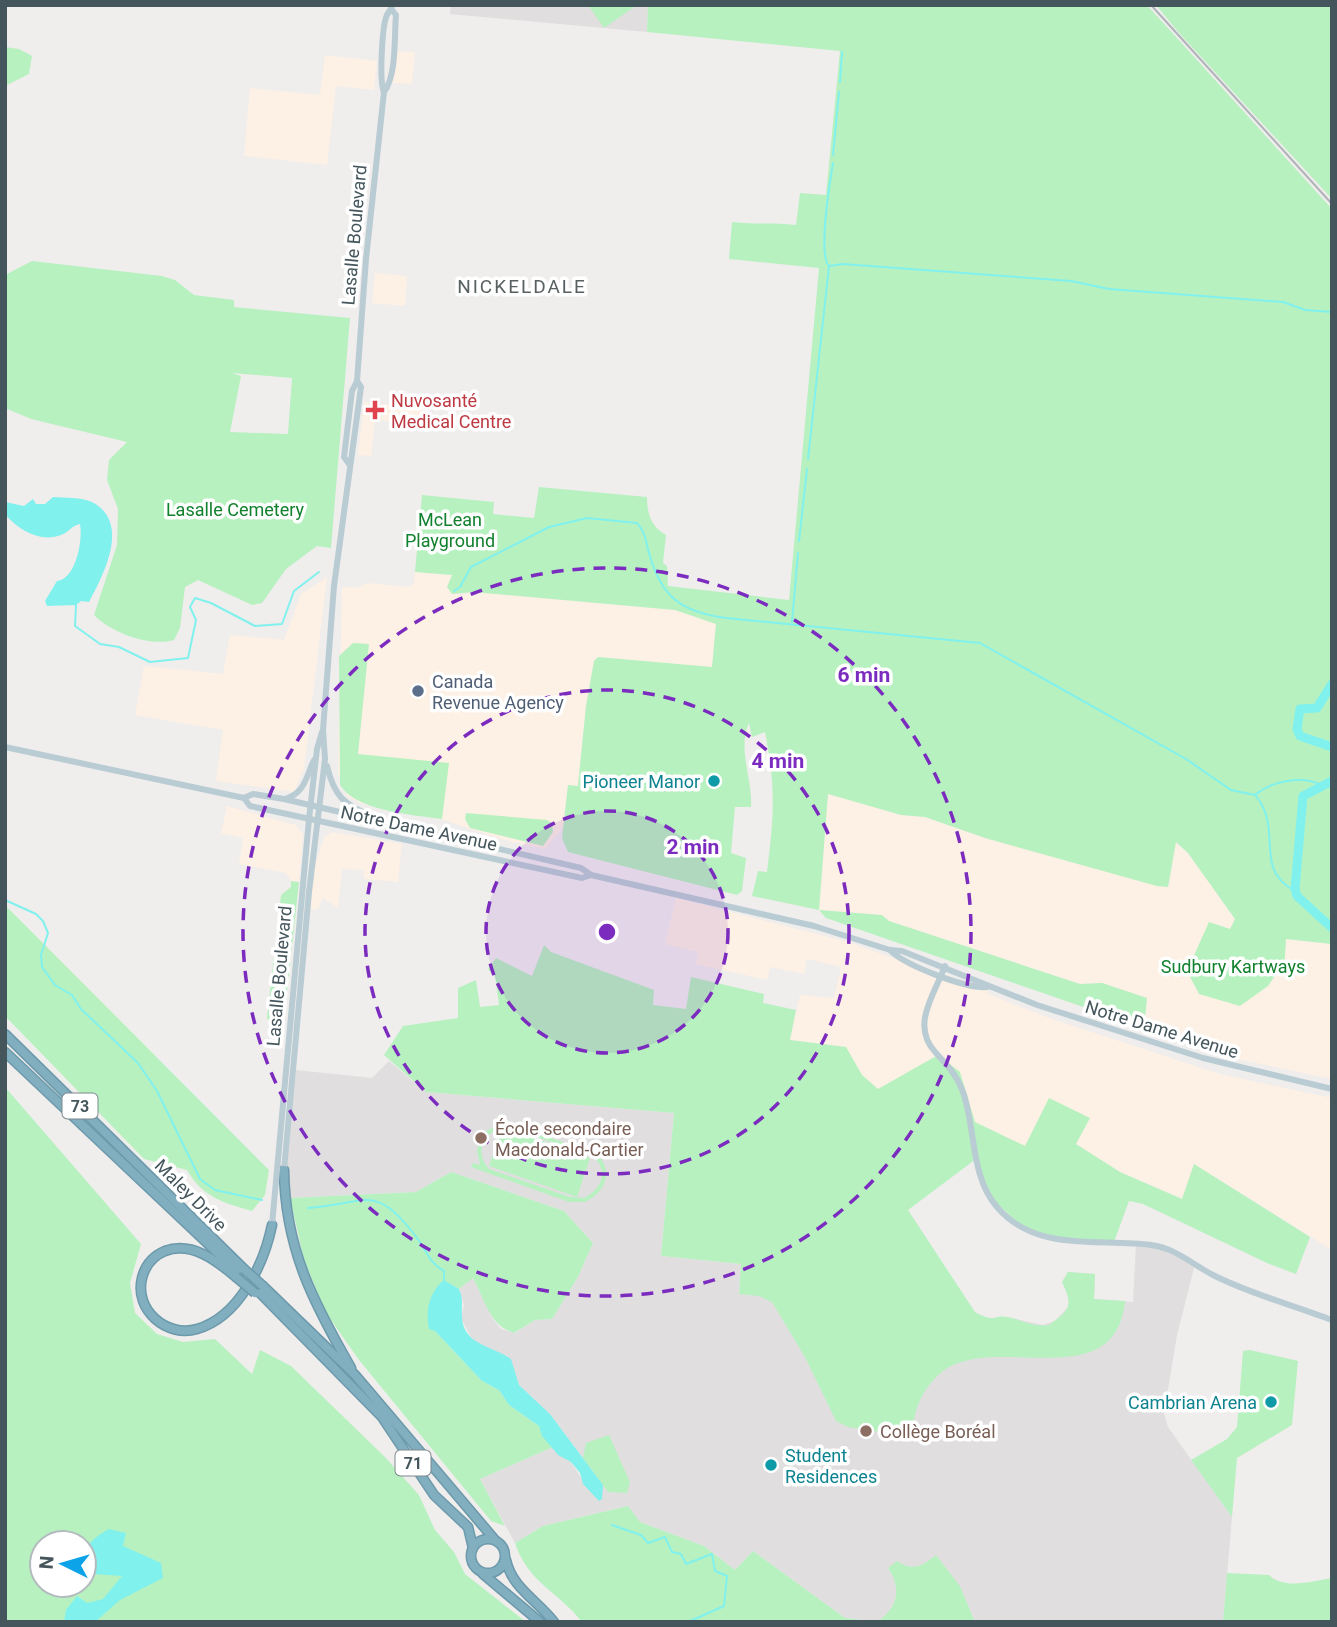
<svg xmlns="http://www.w3.org/2000/svg" width="1337" height="1627" font-family="Roboto,sans-serif">
<rect width="100%" height="100%" fill="#f0eded"/>
<g fill="#fdf0e4">
<polygon points="396,52 415,52 412,84 392,83"/>
<polygon points="325,55 377,61 374,90 336,86 327,165 244,156 250,88 320,95"/>
<polygon points="375,273 407,276 405,306 372,303"/>
<polygon points="364,402 424,408 422,424 375,420 371,456 358,455"/>
<polygon points="415,572 452,575 461,595 473,592 675,610 716,623 712,668 599,657 594,661 586,706 578,786 568,786 563,827 545,849 504,840 441,819 361,803 347,796 338,774 342,587 356,588 367,583 408,587 414,583"/>
<polygon points="327,577 304,769 294,792 216,781 223,730 135,715 144,666 223,674 230,635 284,640 301,594"/>
<polygon points="828,793 901,815 925,817 985,838 1169,886 1175,842 1188,853 1235,919 1230,930 1210,922 1188,971 1199,994 1268,986 1279,971 1285,939 1332,944 1332,1079 1237,1059 1144,1028 1147,998 1102,983 1080,984 889,921 882,915 819,910"/>
<polygon points="227,806 296,825 303,835 299,882 291,881 286,873 239,864 243,838 221,833"/>
<polygon points="332,832 402,844 398,882 364,879 363,870 342,869 338,908 323,898 318,909 310,909 313,873 324,837"/>
<polygon points="676,898 848,942 976,988 987,987 988,994 1052,1019 1220,1074 1332,1098 1332,1250 1194,1164 1183,1199 1120,1172 1076,1144 1049,1099 1025,1146 974,1122 960,1073 878,1089 862,1075 846,1047 790,1040 800,995 834,998 841,967 807,959 804,974 770,967 767,980 696,964 698,952 665,944"/>
</g>
<g fill="#e1dee0">
<polygon points="451,5 648,5 647,32 450,14"/>
<polygon points="389,1061 426,1092 674,1113 661,1256 741,1264 739,1292 975,1312 989,1320 1007,1317 1043,1325 1055,1321 1068,1307 1070,1299 1062,1282 1068,1272 1095,1274 1094,1299 1133,1302 1136,1244 1148,1244 1195,1264 1177,1335 1164,1414 1168,1427 1232,1517 1223,1622 975,1622 960,1586 920,1567 888,1568 895,1578 897,1596 888,1614 877,1622 845,1618 753,1551 735,1570 704,1546 640,1522 627,1506 543,1526 515,1543 480,1479 553,1447 559,1455 571,1462 581,1478 603,1485 550,1414 519,1385 507,1356 481,1347 472,1339 461,1318 464,1305 459,1289 473,1278 493,1319 501,1329 515,1333 535,1320 552,1319 578,1277 593,1243 564,1211 451,1172 416,1192 290,1198 287,1164 296,1070 372,1078"/>
</g>
<g fill="#b7f1c0" fill-rule="evenodd">
<polygon points="588,5 637,5 604,28"/>
<path d="M648,5H1147L1332,209V944L1286,939L1284,971H1278L1268,986L1240,1006L1199,994L1187,971L1209,922L1230,929L1235,919L1188,853L1176,842L1168,887L1157,886L985,838L925,817L901,815L828,794L819,910L882,915L889,921L1080,984L1102,983L1147,998L1144,1028L826,918L819,910L752,896L758,871L767,872C774,815 776,788 765,732L752,737L749,723C737,748 753,780 751,807H735L731,853L746,858L742,891L737,895L568,852L562,838L568,785L578,786L586,706L594,661L598,657L712,667L716,624L675,610L473,592L452,594L447,587L452,575L415,572L422,495L494,502L493,514L534,518L539,487L647,497C647,513 651,527 666,535L663,563L667,566L668,586L789,600L819,268L729,259L732,222C755,225 774,222 796,225L800,193L826,195L840,51L647,32Z"/>
<polygon points="1156,5 1332,5 1332,199 1179,33"/>
<polygon points="5,47 19,49 32,56 29,74 5,86"/>
<path d="M32,261L162,276L175,280L194,295L234,300V307L350,318L331,548L317,546L286,569L262,603L252,605L198,580L185,587L180,628L174,640C149,647 112,633 94,615L117,545L118,509L107,480L109,460L127,442L31,419L5,408V275ZM232,373L292,378L288,434L230,432L241,376Z"/>
<path d="M353,643L369,644L358,754L449,763L442,819C413,815 356,811 340,785L339,656Z"/>
<polygon points="466,813 547,820 552,823 553,832 543,846 470,828 465,819"/>
<polygon points="291,881 299,882 284,1019 282,1024 273,1027 267,1018 281,895 291,887"/>
<path d="M5,905L269,1170L265,1195L252,1211C224,1203 202,1197 187,1170L144,1159L5,1016Z"/>
<path d="M544,945L551,952L654,990L653,1005L686,1009L691,977L764,994L763,1003L796,1010L790,1040L846,1047L862,1075L878,1089L938,1055L960,1072L975,1122L1025,1146L1049,1098L1090,1118L1076,1144L1120,1172L1182,1199L1194,1164L1310,1237L1296,1274L1269,1264L1143,1204L1129,1201L1114,1242L1066,1240L1027,1231L990,1197L976,1159L908,1210L975,1312C997,1324 992,1314 1008,1317C1022,1320 1033,1327 1049,1325C1071,1310 1073,1305 1062,1282L1068,1272L1095,1274L1094,1299L1125,1301C1115,1398 996,1332 943,1371C931,1380 920,1396 916,1411C913,1420 915,1429 911,1437L848,1427L836,1421L806,1359L772,1302L759,1296L739,1294L741,1264L661,1256L674,1113L426,1092L384,1055L403,1026L458,1018V988L476,980L480,1007L499,1005L495,976L488,969L496,958L532,976Z"/>
<path d="M5,1087L141,1244L130,1283L135,1313L157,1334L183,1342L215,1339L252,1374L260,1350L291,1366L385,1457L419,1495L435,1530L454,1552L465,1574L526,1622H5ZM42,1543H84V1585H42Z"/>
<path d="M501,1122L594,1152C615,1169 607,1191 585,1202H569L471,1167L473,1163L480,1165L477,1151L482,1134ZM502,1127L489,1166L577,1197L590,1158L504,1127H508L592,1156C610,1170 602,1189 584,1198L570,1197L489,1169C474,1153 483,1133 502,1127Z"/>
<path d="M451,1172L564,1211L593,1243L578,1277L552,1319L535,1320L514,1333C489,1325 485,1300 473,1278L459,1289L444,1280L437,1289L435,1331L482,1381L499,1390L509,1405L539,1426L553,1447L480,1479L505,1526L491,1521L359,1360L326,1313L304,1260L290,1198L416,1192Z"/>
<polygon points="1250,1350 1298,1361 1292,1425 1237,1458 1232,1517 1191,1460 1227,1439 1237,1427 1243,1351"/>
<polygon points="609,1435 630,1482 627,1493 608,1492 583,1458 586,1443"/>
<path d="M628,1506L640,1522L704,1546L735,1570L753,1551L845,1618L877,1622C898,1608 902,1588 888,1568L897,1561C913,1572 922,1566 936,1555L960,1586L975,1622H582C558,1591 528,1583 515,1543L543,1526Z"/>
<path d="M1227,1573L1269,1575C1284,1590 1313,1581 1332,1578V1622H1223Z"/>
</g>
<g fill="#81f1ed">
<path d="M53,497C65,498 81,497 92,502C131,522 104,574 89,602L81,601L76,605L47,606L45,601L57,581C76,579 83,540 80,524C71,526 68,533 61,535C41,543 18,530 5,514V502L24,506L33,499L36,504H45Z"/>
<path d="M444,1280L459,1289C464,1300 461,1306 462,1317C463,1345 493,1346 511,1359L519,1385L550,1414L603,1485L602,1499L599,1501L583,1484L580,1473L571,1462L558,1455L542,1436L539,1426L509,1405L499,1390L482,1381L435,1331L429,1329C425,1310 430,1291 444,1280Z"/>
<path d="M109,1529L126,1533L123,1546L161,1563L163,1578L120,1600L95,1622H64L66,1610L77,1596L87,1603L103,1599L122,1576L94,1574L84,1568C83,1547 91,1539 109,1529Z"/>
</g>
<g fill="none" stroke-linecap="round" stroke-linejoin="round">
<g stroke="#81f1ed" stroke-width="2">
<polyline points="840,82 842,52"/>
<polyline points="833,155 839,92"/>
<polyline points="829,266 843,264 1071,281 1109,289 1283,302 1305,310 1332,312"/>
<path d="M808,459L829,266C818,255 830,181 833,163"/>
<polyline points="799,541 807,469"/>
<path d="M454,591L460,587L471,567L549,527L587,518L637,523C645,531 646,542 649,553C661,597 681,612 726,618L980,643L1186,759L1231,790L1255,795C1271,781 1302,775 1322,785"/>
<polyline points="76,605 75,626 100,644 119,647 150,662 188,658 196,620 190,607 195,598 211,603 255,626 282,624 294,591 319,572"/>
<polyline points="792,622 798,553"/>
<path d="M1256,796C1284,831 1252,868 1295,891"/>
<polyline points="5,900 36,914 43,921 48,933 41,955 42,967 55,985 72,995 81,1009 138,1063 157,1091 200,1179 215,1190 262,1200"/>
<path d="M308,1208C367,1204 374,1181 417,1238C427,1251 429,1263 444,1271V1280"/>
<polyline points="612,1525 641,1535 648,1543 665,1537 672,1552 681,1554 686,1564 712,1554 715,1571 727,1576 724,1606 688,1622"/>
</g>
<g stroke="#81f1ed" stroke-width="9">
<polyline points="1332,684 1317,708 1300,709 1297,729 1300,736 1332,747"/>
<polyline points="1332,781 1303,796 1295,889 1297,896 1332,928"/>
</g>
<defs>
<g id="highway">
<polyline points="5,1034 244,1269"/>
<polyline points="5,1052 240,1274"/>
<path d="M284,1170C285,1248 313,1302 351,1368"/>
<path d="M236,1277C217,1261 192,1241 165,1251C153,1256 145,1266 142,1278C134,1310 167,1338 197,1329C239,1317 264,1264 272,1225"/>
<polyline points="263,1286 356,1376 495,1540"/>
<polyline points="257,1290 382,1417 434,1495 468,1527 473,1548"/>
<circle cx="488" cy="1556" r="17"/>
<path d="M506,1560C512,1588 537,1600 554,1622"/>
<polyline points="483,1574 540,1622"/>
</g>
</defs>
<use href="#highway" stroke="#6c9aab" stroke-width="11"/>
<g stroke="#b9ccd3" stroke-width="6">
<path d="M384,92C397,75 394,37 396,15L392,10"/>
<polyline points="349,464 344,457 352,391 357,381"/>
<polyline points="5,747 244,798 253,794 284,799 581,868 591,875 814,926 890,950 902,951 1037,1005 1203,1058 1332,1089"/>
<path d="M327,766C334,796 344,805 372,816"/>
<polyline points="244,798 250,806 582,878 591,875"/>
<path d="M285,799C305,793 306,777 314,760"/>
<path d="M890,950C904,965 966,989 987,987"/>
<path d="M945,966C934,995 910,1026 936,1053C948,1066 957,1075 963,1092C976,1129 970,1176 997,1207C1036,1253 1098,1238 1151,1245C1175,1248 1192,1264 1213,1275C1250,1294 1293,1305 1332,1320"/>
<path d="M284,1170L309,892L325,759L323,730L334,586L361,387L357,381L366,259L384,92C379,82 382,25 387,15C389,11 392,9 392,5"/>
<polyline points="272,1225 309,819 317,749 322,732"/>
</g>
<use href="#highway" stroke="#81afc0" stroke-width="8"/>
<polyline stroke="#afb4b8" stroke-width="2" points="1151,5 1332,204"/>
<defs>
<g id="highway-bridge">
<polyline points="244,1269 263,1286"/>
<polyline points="236,1277 255,1293"/>
</g>
</defs>
<use href="#highway-bridge" stroke="#6c9aab" stroke-width="11" stroke-linecap="butt"/>
<use href="#highway-bridge" stroke="#81afc0" stroke-width="8"/>
</g>
<circle cx="607" cy="932" r="121" fill="#7b2cbf" fill-opacity=".12"/>
<g fill="none" stroke="#7b2cbf" stroke-width="3.5" stroke-dasharray="12 9">
<circle cx="607" cy="932" r="121"/>
<circle cx="607" cy="932" r="242"/>
<circle cx="607" cy="932" r="364"/>
</g>
<path fill="#e0444e" stroke="#fff" stroke-width="2.5" d="M371.5 399.5h7v7h7v7h-7v7h-7v-7h-7v-7h7z"/>
<circle fill="#5c6f8a" stroke="#fff" stroke-width="2.5" cx="418" cy="691" r="7"/>
<g fill="#0f9aa8" stroke="#fff" stroke-width="2.5">
<circle cx="714" cy="781" r="7"/>
<circle cx="1271" cy="1402" r="7"/>
<circle cx="771" cy="1465" r="7"/>
</g>
<g fill="#8d6e63" stroke="#fff" stroke-width="2.5">
<circle cx="481" cy="1138" r="7"/>
<circle cx="866" cy="1431" r="7"/>
</g>
<g text-anchor="middle" dominant-baseline="central" stroke-width="7" stroke-linejoin="round" paint-order="stroke">
<g fill="#fff" stroke="#7c898d" stroke-width="2">
<rect x="62.5" y="1093.5" width="35" height="25" rx="5"/>
<rect x="395.5" y="1450.5" width="35" height="25" rx="5"/>
</g>
<g font-size="16" font-weight="bold" fill="#44565c">
<text x="80" y="1106">73</text>
<text x="413" y="1463">71</text>
</g>
<g font-size="18" fill="#44565c" stroke="#fff">
<text transform="translate(354 235) rotate(-85)">Lasalle Boulevard</text>
<text transform="translate(419 828) rotate(12)">Notre Dame Avenue</text>
<text transform="translate(279 976) rotate(-85)">Lasalle Boulevard</text>
<text transform="translate(1162 1029) rotate(17)">Notre Dame Avenue</text>
<text transform="translate(191 1195) rotate(45)">Maley Drive</text>
</g>
<g font-size="18" fill="#be3a42" stroke="#fff" text-anchor="start">
<text x="391" y="400">Nuvosanté<tspan x="391" dy="21">Medical Centre</tspan></text>
</g>
<g font-size="18" fill="#11812e" stroke="#fff">
<text x="235" y="509">Lasalle Cemetery</text>
<text x="450" y="519">McLean<tspan x="450" dy="21">Playground</tspan></text>
<text x="1233" y="966">Sudbury Kartways</text>
</g>
<g font-size="18" fill="#4e5e75" stroke="#fff" text-anchor="start">
<text x="432" y="681">Canada<tspan x="432" dy="21">Revenue Agency</tspan></text>
</g>
<g font-size="18" fill="#0d838f" stroke="#fff" text-anchor="end">
<text x="700" y="781">Pioneer Manor</text>
<text x="1257" y="1402">Cambrian Arena</text>
<text x="785" y="1455" text-anchor="start">Student<tspan x="785" dy="21">Residences</tspan></text>
</g>
<g font-size="18" fill="#785e54" stroke="#fff" text-anchor="start">
<text x="495" y="1128">École secondaire<tspan x="495" dy="21">Macdonald-Cartier</tspan></text>
<text x="880" y="1431">Collège Boréal</text>
</g>
<g font-size="19" letter-spacing="2" fill="#596062" stroke="#fff">
<text x="522" y="286">NICKELDALE</text>
</g>
</g>
<circle cx="607" cy="932" r="10" fill="#7b2cbf" stroke="#fff" stroke-width="3.5"/>
<g font-size="21" text-anchor="middle" font-weight="bold" fill="#7b2cbf" stroke="#fff" stroke-width="7" stroke-linejoin="round" paint-order="stroke">
<text x="864" y="682">6 min</text>
<text x="778" y="768">4 min</text>
<text x="693" y="854">2 min</text>
</g>
<rect width="1337" height="1627" fill="none" stroke="#44565c" stroke-width="14"/>
<g transform="translate(63 1564) rotate(275)"><circle r="33" fill="#ffffff" stroke="#b4bbbe" stroke-width="2"/>
<path d="M0-5L12 26L0 18L-12 26Z" fill="#0da3e9"/>
<text y="-10" font-size="19" font-weight="bold" text-anchor="middle" fill="#44565c">N</text>
</g>
</svg>
